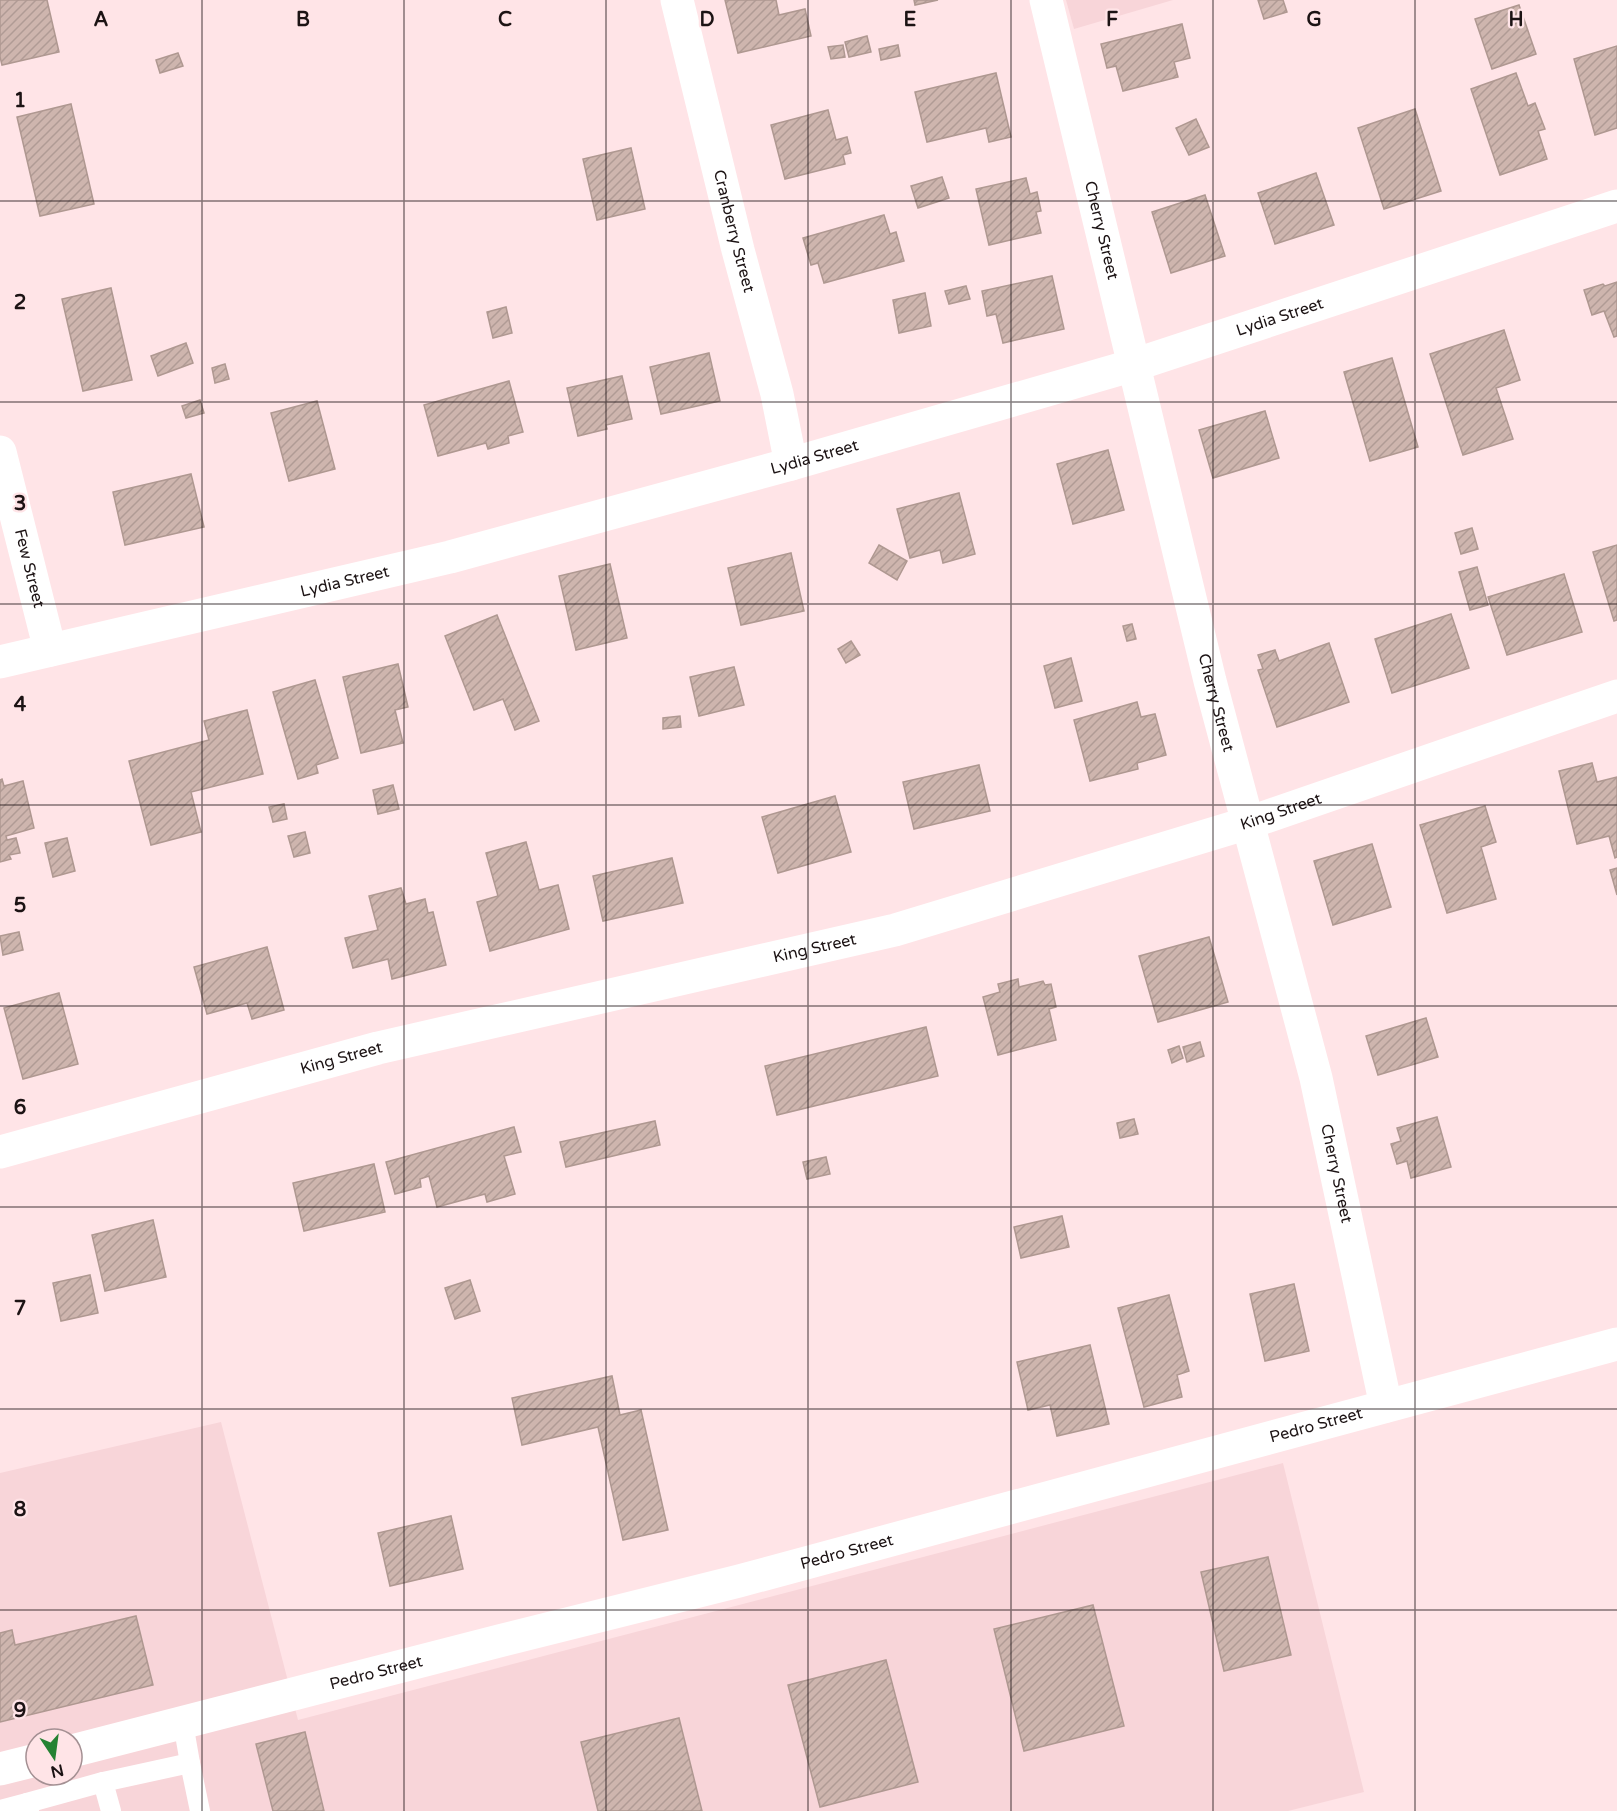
<svg xmlns="http://www.w3.org/2000/svg" width="1617" height="1811" font-family="'Varela Round',sans-serif">
<defs>
<pattern id="building-hatch" width="6" height="6" patternUnits="userSpaceOnUse" patternTransform="scale(1.5)"><rect width="6" height="6" fill="#ceb5ae"/><path d="M-1 1l2-2M0 6l6-6M5 7l2-2" fill="none" stroke="#b09b95"/></pattern>
</defs>
<rect width="100%" height="100%" fill="#ffe4e7"/>
<g fill="#f8d5d9" fill-rule="evenodd">
<polygon points="1066,0 1173,0 1074,29"/>
<path d="M221,1422L298,1720L1283,1463L1364,1792L1288,1811H0V1473ZM36,1739H72V1775H36Z"/>
</g>
<g fill="url(#building-hatch)" stroke="#af9891" stroke-width="1.5">
<polygon points="0,0 47,0 59,52 2,65 0,57"/>
<polygon points="725,0 776,0 779,15 805,9 811,36 738,53"/>
<polygon points="914,0 938,0 915,5"/>
<polygon points="1258,0 1283,0 1287,12 1264,19"/>
<polygon points="1519,5 1536,54 1492,69 1475,19"/>
<polygon points="1182,24 1190,58 1174,62 1178,77 1123,91 1116,66 1107,68 1101,44"/>
<polygon points="867,36 871,52 849,57 845,42"/>
<polygon points="843,45 845,57 831,59 828,47"/>
<polygon points="898,45 900,56 881,60 879,49"/>
<polygon points="1617,46 1617,128 1595,135 1574,59"/>
<polygon points="178,53 183,66 160,73 156,60"/>
<polygon points="996,73 1011,137 989,142 986,128 927,142 915,92"/>
<polygon points="1516,73 1528,106 1535,103 1545,129 1538,131 1547,159 1500,175 1471,89"/>
<polygon points="71,104 94,204 40,216 17,117"/>
<polygon points="1415,109 1441,191 1384,209 1358,128"/>
<polygon points="828,110 836,140 847,137 851,153 843,155 845,164 785,179 771,125"/>
<polygon points="1196,119 1209,147 1189,155 1176,128"/>
<polygon points="631,148 645,209 597,220 583,159"/>
<polygon points="1316,173 1334,225 1275,244 1258,193"/>
<polygon points="942,177 949,198 918,208 911,186"/>
<polygon points="1026,178 1030,194 1037,192 1041,211 1036,212 1041,233 989,245 976,189"/>
<polygon points="1205,195 1225,256 1171,273 1152,212"/>
<polygon points="884,215 890,234 896,232 904,261 824,283 818,263 811,265 803,238"/>
<polygon points="1052,276 1064,329 1003,343 996,314 987,316 982,291"/>
<polygon points="1617,282 1617,336 1614,337 1604,311 1592,315 1584,290 1603,284 1605,286"/>
<polygon points="966,286 970,299 949,304 945,291"/>
<polygon points="111,288 132,380 83,391 62,299"/>
<polygon points="925,293 931,326 899,333 893,300"/>
<polygon points="506,307 512,333 493,338 487,312"/>
<polygon points="1504,330 1520,380 1496,388 1513,439 1463,455 1430,354"/>
<polygon points="186,343 193,363 158,376 151,356"/>
<polygon points="709,353 720,401 661,414 650,367"/>
<polygon points="1392,358 1418,447 1370,461 1344,372"/>
<polygon points="225,364 229,379 215,383 212,368"/>
<polygon points="622,376 632,419 606,425 607,429 578,436 567,388"/>
<polygon points="509,381 523,432 508,436 509,443 488,449 486,443 438,456 424,405"/>
<polygon points="200,400 204,413 186,418 182,406"/>
<polygon points="317,401 335,469 289,481 271,413"/>
<polygon points="1265,411 1279,458 1213,478 1199,430"/>
<polygon points="1108,450 1124,510 1073,524 1057,464"/>
<polygon points="191,474 204,527 125,545 113,492"/>
<polygon points="959,493 975,554 943,563 940,550 910,558 897,509"/>
<polygon points="1472,528 1478,549 1461,554 1455,533"/>
<polygon points="879,545 907,561 897,580 869,563"/>
<polygon points="1617,545 1617,620 1614,621 1593,552"/>
<polygon points="791,553 804,611 741,625 728,568"/>
<polygon points="610,564 627,638 576,650 559,576"/>
<polygon points="1477,567 1488,605 1470,610 1459,572"/>
<polygon points="1564,574 1582,632 1507,655 1488,597"/>
<polygon points="1451,614 1469,668 1392,693 1375,639"/>
<polygon points="497,615 539,721 515,730 503,699 474,710 445,636"/>
<polygon points="1132,624 1136,639 1127,641 1123,626"/>
<polygon points="851,641 860,655 846,663 838,649"/>
<polygon points="1329,643 1349,702 1277,727 1258,670 1263,669 1258,655 1275,650 1279,661"/>
<polygon points="1071,658 1082,701 1055,708 1044,666"/>
<polygon points="398,664 408,707 395,710 403,743 361,753 343,677"/>
<polygon points="734,667 744,705 699,716 690,677"/>
<polygon points="315,680 338,758 316,765 318,773 298,779 273,692"/>
<polygon points="1137,702 1141,717 1155,714 1166,755 1137,763 1138,769 1090,781 1074,720"/>
<polygon points="247,710 263,774 191,792 201,832 151,845 129,761 209,740 204,721"/>
<polygon points="680,716 681,727 663,729 663,718"/>
<polygon points="1592,763 1597,782 1617,777 1617,857 1615,858 1609,836 1577,844 1559,771"/>
<polygon points="979,765 990,811 914,829 903,782"/>
<polygon points="2,779 4,786 23,781 34,828 6,836 7,840 16,838 20,853 9,855 11,859 0,862 0,780"/>
<polygon points="393,785 399,809 378,814 373,790"/>
<polygon points="835,796 851,852 778,873 762,817"/>
<polygon points="284,804 287,819 273,822 269,807"/>
<polygon points="1485,806 1496,842 1481,847 1496,899 1447,913 1420,825"/>
<polygon points="305,832 310,853 294,857 288,836"/>
<polygon points="67,838 75,871 53,877 45,843"/>
<polygon points="526,842 539,890 558,885 569,929 490,951 477,902 498,896 486,853"/>
<polygon points="1372,844 1391,907 1333,925 1314,861"/>
<polygon points="672,858 683,903 603,921 593,876"/>
<polygon points="1617,868 1617,895 1610,870"/>
<polygon points="401,888 406,904 425,899 428,913 433,912 446,965 392,979 388,959 353,968 345,938 378,930 369,896"/>
<polygon points="19,932 23,950 3,955 0,936"/>
<polygon points="1209,937 1228,1002 1158,1022 1139,956"/>
<polygon points="267,947 284,1010 252,1019 247,1003 207,1014 194,967"/>
<polygon points="1018,979 1019,987 1043,981 1045,985 1051,984 1056,1007 1049,1009 1056,1040 998,1055 983,997 1000,992 998,984"/>
<polygon points="59,993 78,1064 23,1079 4,1008"/>
<polygon points="1426,1018 1438,1057 1378,1075 1366,1036"/>
<polygon points="926,1027 938,1076 777,1115 765,1066"/>
<polygon points="1200,1042 1204,1056 1187,1062 1183,1047"/>
<polygon points="1179,1046 1183,1058 1172,1063 1168,1050"/>
<polygon points="1437,1117 1451,1167 1411,1178 1407,1161 1397,1164 1391,1144 1401,1141 1397,1128"/>
<polygon points="1134,1119 1138,1134 1120,1138 1117,1123"/>
<polygon points="655,1121 660,1145 566,1167 560,1142"/>
<polygon points="514,1127 521,1152 504,1156 515,1194 487,1202 485,1194 437,1207 429,1176 420,1179 421,1187 395,1194 386,1162"/>
<polygon points="826,1157 830,1174 807,1179 803,1162"/>
<polygon points="374,1164 385,1212 304,1231 293,1183"/>
<polygon points="1062,1216 1069,1247 1021,1258 1014,1227"/>
<polygon points="153,1220 166,1277 105,1291 92,1235"/>
<polygon points="90,1275 98,1313 61,1321 53,1283"/>
<polygon points="470,1280 480,1311 455,1319 445,1288"/>
<polygon points="1294,1284 1309,1351 1265,1361 1250,1294"/>
<polygon points="1169,1295 1189,1371 1177,1375 1182,1397 1144,1407 1118,1308"/>
<polygon points="1090,1345 1109,1424 1057,1436 1050,1405 1028,1410 1017,1362"/>
<polygon points="612,1376 620,1415 641,1410 668,1530 623,1540 598,1427 522,1445 512,1398"/>
<polygon points="451,1516 463,1569 390,1586 378,1533"/>
<polygon points="1268,1557 1291,1655 1224,1671 1201,1572"/>
<polygon points="1093,1605 1124,1726 1024,1751 994,1629"/>
<polygon points="136,1616 153,1685 0,1722 0,1633 12,1630 15,1645"/>
<polygon points="886,1660 918,1782 820,1807 788,1685"/>
<polygon points="679,1718 702,1811 598,1811 581,1742"/>
<polygon points="305,1732 324,1811 273,1811 256,1744"/>
</g>
<g fill="none" stroke-linecap="round" stroke-linejoin="round">
<g stroke="#fff" stroke-width="20">
<polyline points="183,1723 190,1763"/>
<polyline points="103,1782 190,1763 200,1811"/>
<polyline points="27,1803 103,1782 111,1811"/>
<polyline points="0,1810 27,1803 29,1811"/>
</g>
<g stroke="#fff" stroke-width="33">
<path id="s1" d="M677,0L738,250L777,394L791,464"/>
<path id="s2" d="M1046,0L1210,681L1316,1078L1386,1406"/>
<path id="s3" d="M0,452L50,650"/>
<path id="s4" d="M0,662L450,557L791,464L1134,365L1617,206"/>
<path id="s5" d="M0,1152L378,1048L895,930L1248,823L1617,696"/>
<path id="s6" d="M72,1751L499,1641L739,1581L1617,1344"/>
<polyline points="0,1769 36,1760"/>
</g>
</g>
<path fill="none" stroke="#1c1314" stroke-width="1.5" stroke-opacity="0.55" d="M202,0V1811M404,0V1811M606,0V1811M808,0V1811M1011,0V1811M1213,0V1811M1415,0V1811M0,201H1617M0,402H1617M0,604H1617M0,805H1617M0,1006H1617M0,1207H1617M0,1409H1617M0,1610H1617"/>
<g text-anchor="middle" dominant-baseline="central" stroke-width="4.5" stroke-linejoin="round" paint-order="stroke">
<g font-size="16" fill="#1c1314" stroke="#ffe4e7">
<text stroke="none"><textPath href="#s2" startOffset="237">Cherry Street</textPath></text>
<text stroke="none"><textPath href="#s1" startOffset="238">Cranberry Street</textPath></text>
<text stroke="none"><textPath href="#s4" startOffset="1326">Lydia Street</textPath></text>
<text stroke="none"><textPath href="#s4" startOffset="840">Lydia Street</textPath></text>
<text stroke="none"><textPath href="#s3" startOffset="120">Few Street</textPath></text>
<text stroke="none"><textPath href="#s4" startOffset="354">Lydia Street</textPath></text>
<text stroke="none"><textPath href="#s2" startOffset="723">Cherry Street</textPath></text>
<text stroke="none"><textPath href="#s5" startOffset="1326">King Street</textPath></text>
<text stroke="none"><textPath href="#s5" startOffset="840">King Street</textPath></text>
<text stroke="none"><textPath href="#s5" startOffset="354">King Street</textPath></text>
<text stroke="none"><textPath href="#s2" startOffset="1209">Cherry Street</textPath></text>
<text stroke="none"><textPath href="#s6" startOffset="1286">Pedro Street</textPath></text>
<text stroke="none"><textPath href="#s6" startOffset="800">Pedro Street</textPath></text>
<text stroke="none"><textPath href="#s6" startOffset="314">Pedro Street</textPath></text>
</g>
</g>
<g font-size="20" text-anchor="middle" font-weight="bold" fill="#1c1314" stroke="#ffe4e7" stroke-width="4.5" stroke-linejoin="round" paint-order="stroke">
<text x="101" y="26">A</text>
<text x="303" y="26">B</text>
<text x="505" y="26">C</text>
<text x="707" y="26">D</text>
<text x="910" y="26">E</text>
<text x="1112" y="26">F</text>
<text x="1314" y="26">G</text>
<text x="1516" y="26">H</text>
<text x="20" y="107">1</text>
<text x="20" y="309">2</text>
<text x="20" y="510">3</text>
<text x="20" y="711">4</text>
<text x="20" y="912">5</text>
<text x="20" y="1114">6</text>
<text x="20" y="1315">7</text>
<text x="20" y="1516">8</text>
<text x="20" y="1717">9</text>
</g>
<g transform="translate(54 1757) rotate(167)"><circle r="28" fill="#ffe4e7" stroke="#a49093" stroke-width="1.5"/>
<path d="M0-4.5L10 22L0 15L-10 22Z" fill="#258233"/>
<text y="-9" font-size="16" font-weight="bold" text-anchor="middle" fill="#1c1314">N</text>
</g>
</svg>
